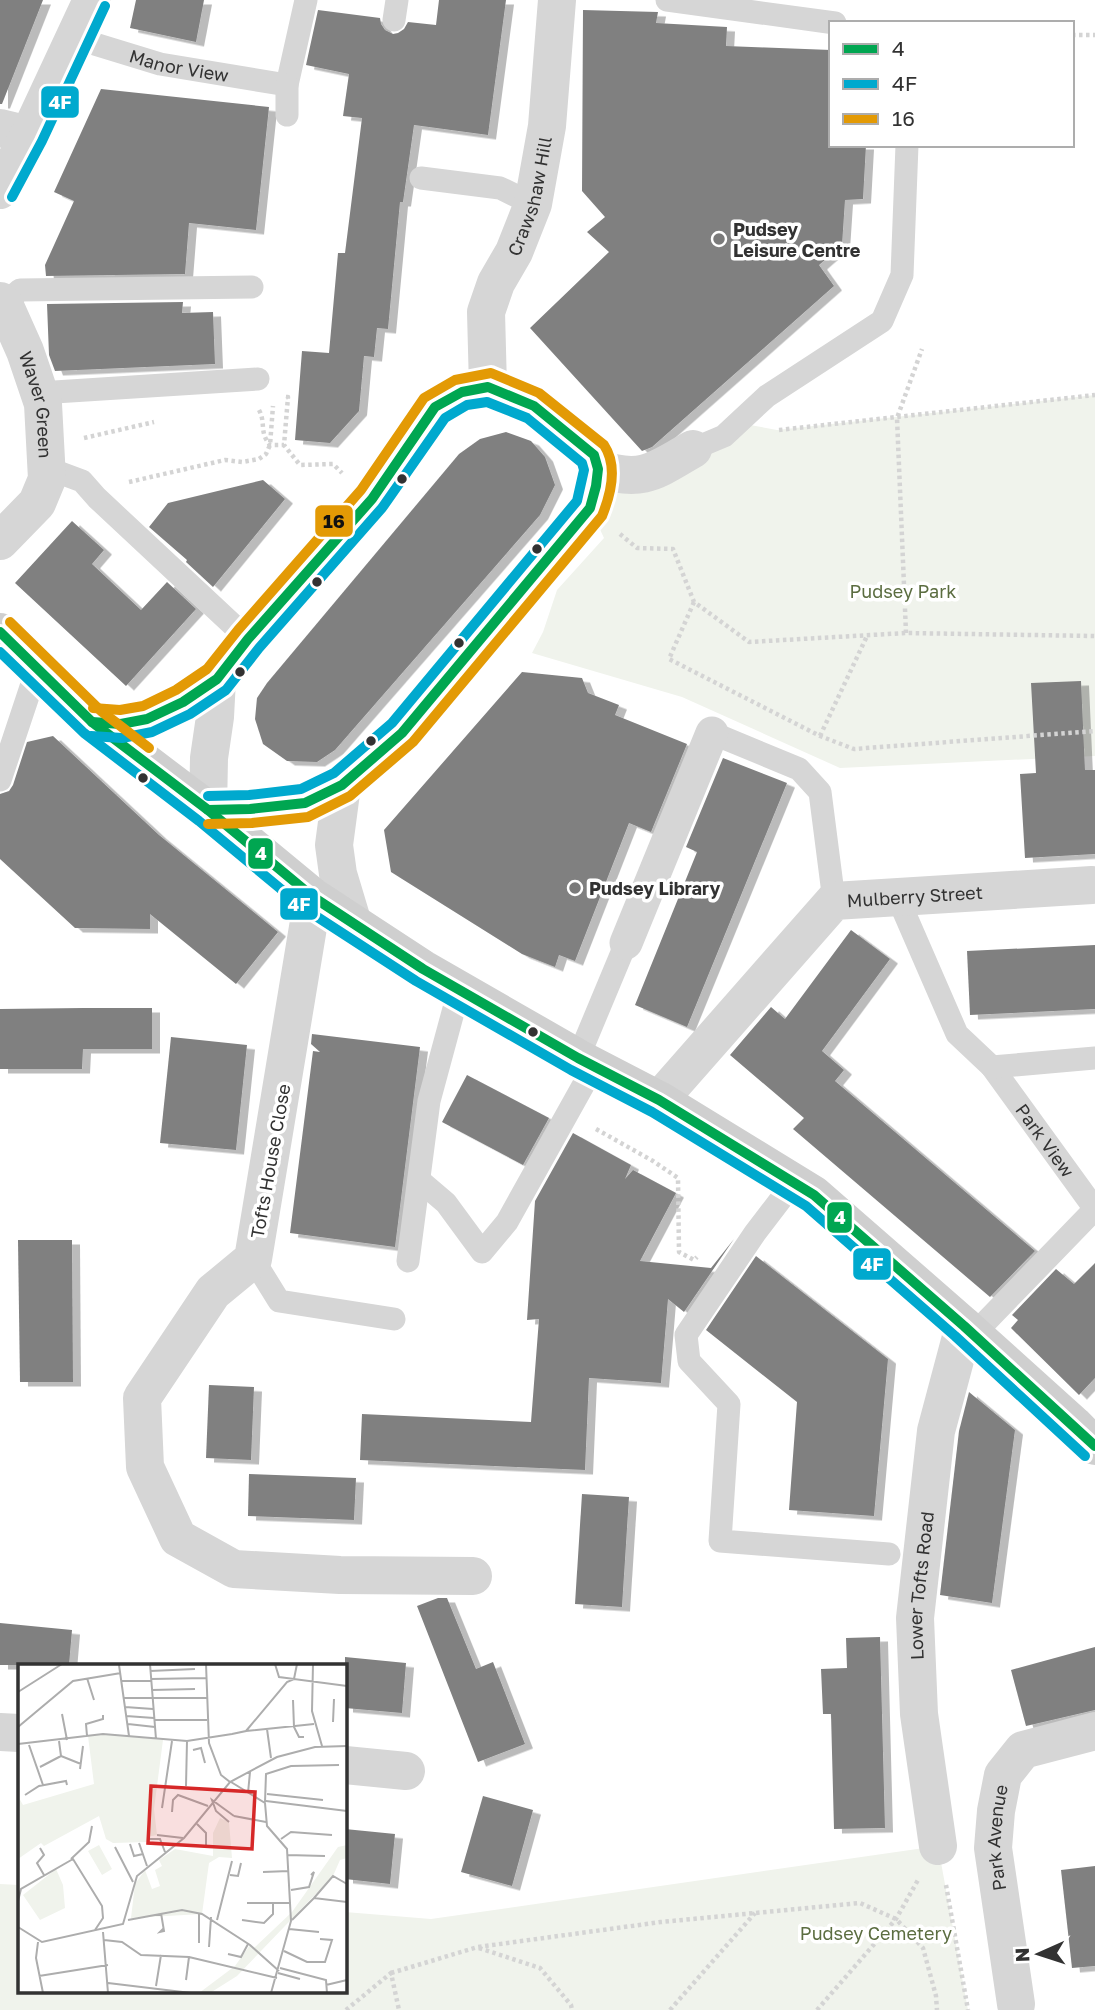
<svg xmlns="http://www.w3.org/2000/svg" width="1095" height="2010" font-family="'Golos Text',sans-serif">
<defs>
<filter id="shadow"><feDropShadow dx="8" dy="4.5" stdDeviation="0" flood-color="#0004"/></filter>
</defs>
<rect width="100%" height="100%" fill="#fff"/>
<g fill="#f0f3ec">
<polygon points="1095,395 1095,756 840,768 682,697 532,653 543,632 557,590 604,538 590,508 596,486 739,423 777,430"/>
<polygon points="938,1846 968,2010 0,2010 0,1884 19,1885 19,1991 345,1991 345,1912 431,1919"/>
</g>
<g fill="#808080" filter="url(#shadow)">
<polygon points="0,0 43,0 2,104 0,104"/>
<polygon points="136,0 204,0 196,42 130,28"/>
<polygon points="439,0 506,0 488,135 414,125 403,202 400,202 388,329 377,328 374,357 364,356 359,411 330,443 295,440 302,351 329,353 338,253 345,253 362,118 343,116 349,74 306,65 318,10 380,18 381,24 385,30 393,34 398,33 404,29 408,22 436,25"/>
<polygon points="583,10 658,12 656,23 727,27 726,46 831,50 831,145 866,145 863,199 845,200 842,245 819,265 834,286 652,447 642,451 530,328 609,252 587,232 605,217 582,191"/>
<polygon points="101,89 269,107 256,230 189,223 185,274 46,276 45,265 74,201 54,192"/>
<polygon points="183,302 182,313 213,312 215,364 55,371 49,355 47,304"/>
<polygon points="506,432 531,441 545,457 555,485 540,515 335,750 317,762 287,761 263,744 255,719 257,698 267,683 459,454 480,439"/>
<polygon points="263,480 285,499 213,587 186,562 187,560 149,527 168,503"/>
<polygon points="72,521 104,550 92,564 141,610 167,582 196,609 126,686 15,583"/>
<polygon points="522,672 582,678 588,693 619,705 615,715 687,744 651,832 629,823 575,961 559,955 555,967 522,954 391,872 384,830"/>
<polygon points="1081,681 1085,770 1095,770 1095,854 1025,858 1020,774 1036,773 1031,683"/>
<polygon points="53,736 159,835 278,932 236,984 150,914 150,929 75,928 0,859 0,794 9,791 13,785 27,742"/>
<polygon points="723,758 787,783 687,1027 635,1005 697,852 686,847"/>
<polygon points="851,930 890,959 822,1051 844,1070 835,1081 1035,1251 990,1297 793,1129 804,1118 730,1055 771,1007 785,1019"/>
<polygon points="1095,945 1095,1009 970,1015 967,951"/>
<polygon points="83,1008 152,1008 152,1049 83,1049 82,1069 0,1069 0,1009"/>
<polygon points="312,1034 420,1047 395,1247 290,1233 313,1051 320,1052 311,1044"/>
<polygon points="171,1037 247,1045 236,1150 160,1143"/>
<polygon points="467,1075 549,1118 523,1165 442,1122"/>
<polygon points="573,1133 631,1165 625,1179 633,1170 676,1193 640,1261 711,1268 734,1239 684,1312 668,1299 661,1383 589,1378 585,1470 360,1460 362,1414 531,1422 539,1319 527,1320 535,1201"/>
<polygon points="18,1240 72,1240 73,1382 20,1382"/>
<polygon points="756,1256 888,1359 874,1516 789,1510 797,1402 706,1330"/>
<polygon points="1095,1263 1095,1378 1079,1395 1011,1328 1018,1320 1012,1315 1056,1269 1074,1284"/>
<polygon points="209,1385 254,1387 251,1460 206,1458"/>
<polygon points="969,1392 1015,1430 992,1603 940,1595 959,1431"/>
<polygon points="249,1474 356,1478 354,1520 248,1516"/>
<polygon points="582,1494 629,1497 622,1607 575,1604"/>
<polygon points="438,1598 447,1598 476,1669 493,1662 525,1744 478,1762 417,1606"/>
<polygon points="0,1623 72,1630 69,1665 0,1665"/>
<polygon points="880,1637 885,1828 834,1829 831,1714 823,1714 821,1669 847,1668 846,1638"/>
<polygon points="1095,1647 1095,1710 1026,1726 1011,1670"/>
<polygon points="345,1657 406,1663 402,1713 345,1708"/>
<polygon points="483,1796 533,1810 512,1886 461,1872"/>
<polygon points="345,1829 395,1834 390,1884 345,1879"/>
<polygon points="1095,1866 1095,1966 1072,1968 1061,1870"/>
</g>
<g fill="none" stroke-linecap="round" stroke-linejoin="round">
<g stroke="#d4d4d4" stroke-width="4.5" stroke-dasharray="3.5 3.5" stroke-linecap="butt">
<polyline points="1072,35 1095,35"/>
<polyline points="286,397 288,397 284,445 300,465 333,464 342,473"/>
<path d="M259,410C266,423 259,432 270,445H284"/>
<polyline points="779,430 1095,395"/>
<polyline points="84,438 154,422"/>
<polyline points="129,482 225,460 242,462 259,459 266,454 270,445 273,406"/>
<polyline points="620,534 637,548 673,549 694,602 749,642 906,633 1095,636"/>
<polyline points="694,602 669,659 820,736 854,749 1095,731"/>
<polyline points="906,633 897,418 922,349"/>
<polyline points="820,736 867,636"/>
<polyline points="596,1129 653,1161 678,1178 679,1252 694,1260 697,1257"/>
<polyline points="946,1885 968,2010"/>
<polyline points="479,1948 540,1968 571,2005 572,2010"/>
<polyline points="391,1973 478,1947 661,1922 860,1903 896,1919 923,1948 936,1996 937,2010"/>
<polyline points="346,2010 391,1973 399,2010"/>
<polyline points="670,2010 755,1913"/>
<polyline points="817,2010 896,1919 918,1880"/>
</g>
<g stroke="#d6d6d6" stroke-width="23">
<polyline points="667,0 835,23"/>
<polyline points="394,20 397,0"/>
<path id="s1" d="M75,38L160,64L287,85L306,0"/>
<polyline points="287,85 287,115"/>
<polyline points="421,178 500,188 533,204"/>
<polyline points="4,304 20,290 252,287"/>
<polyline points="39,393 258,379"/>
<polyline points="693,449 724,436 767,396 882,321 902,275 907,145"/>
<polyline points="47,468 82,481 97,498 248,639"/>
<polyline points="712,733 799,769 820,792 834,901"/>
<polyline points="0,780 37,669"/>
<path id="s2" d="M897,896L957,1034L992,1067L1095,1209L973,1335"/>
<polyline points="578,1058 626,943"/>
<polyline points="992,1067 1095,1058"/>
<polyline points="419,1180 446,1203 482,1252 507,1222 594,1066"/>
<polyline points="794,1182 755,1233 686,1335 689,1361 729,1404 720,1541 889,1554"/>
<polyline points="253,1259 279,1301 394,1319"/>
<polyline points="408,1261 429,1101 459,990"/>
</g>
<polyline stroke="#d6d6d6" stroke-width="33" points="626,943 712,733"/>
<g stroke="#d6d6d6" stroke-width="38">
<polyline points="0,128 29,135"/>
<path id="s3" d="M0,301L4,304L25,351L43,404L47,479L37,503L0,541"/>
<path id="s4" d="M488,387L486,312L496,283L514,252L533,204L547,126L557,0"/>
<path d="M598,469C643,483 655,471 693,449"/>
<polyline points="92,722 121,724 147,719 183,702 217,679 248,639 372,499 435,407 462,392 488,387 534,406 594,455 598,469 596,486 590,508 402,733 342,785 305,803 250,809 208,810 209,758 215,717 217,679"/>
<polyline points="342,785 334,845 338,874 353,924"/>
<polyline points="313,897 253,1259 213,1292 142,1398 145,1467 178,1538 234,1569 340,1575 473,1576"/>
<path id="s5" d="M659,1100L834,901L1092,885"/>
<polyline points="0,1732 19,1733"/>
<polyline points="345,1765 406,1771"/>
<path id="s6" d="M938,1846L919,1714L915,1618L936,1431L964,1326"/>
<path id="s7" d="M1016,2004L993,1848L996,1811L1003,1775L1023,1750L1095,1731"/>
</g>
<polyline stroke="#d6d6d6" stroke-width="38" points="0,190 29,135 92,0"/>
<polyline stroke="#cfcfcf" stroke-width="38" points="0,632 92,722 208,810 313,897 423,969 578,1058 659,1100 814,1195 964,1326 1074,1425 1095,1446"/>
<defs>
<g id="bus-1">
<polyline points="0,632 92,722 208,810 313,897 423,969 578,1058 659,1100 814,1195 964,1326 1095,1446"/>
<polyline points="92,722 121,724 147,719 183,702 217,679 248,639 372,499 435,407 462,392 488,387 534,406 594,455 598,469 596,486 590,508 402,733 342,785 305,803 250,809 208,810"/>
</g>
<g id="bus-2">
<polyline points="12,197 42,141 105,6"/>
<polyline points="0,652 84,733 199,821 305,909 416,981 571,1070 652,1112 806,1206 955,1336 1085,1456"/>
<polyline points="91,736 122,738 152,732 190,714 226,690 259,648 382,508 445,418 467,405 487,402 527,418 582,463 584,470 577,501 392,723 334,773 301,789 249,795 208,796"/>
</g>
<g id="bus-3">
<polyline points="10,622 101,711 149,748"/>
<path d="M93,708L120,710L143,706L176,690L207,669L238,630L361,490L424,398L455,380L491,373L539,393L604,445C618,466 611,494 602,516L413,742L350,796L308,817L252,823L208,824"/>
</g>
</defs>
<use href="#bus-1" stroke="#fff" stroke-width="16"/>
<use href="#bus-2" stroke="#fff" stroke-width="16"/>
<use href="#bus-3" stroke="#fff" stroke-width="16"/>
<use href="#bus-1" stroke="#00a651" stroke-width="10"/>
<use href="#bus-2" stroke="#00a9ce" stroke-width="10"/>
<use href="#bus-3" stroke="#e39a05" stroke-width="10"/>
</g>
<g fill="#7a7a7a" stroke="#fff" stroke-width="2.5">
<circle cx="719" cy="239" r="7"/>
<circle cx="575" cy="888" r="7"/>
</g>
<g fill="#323232" stroke="#fff" stroke-width="2.5">
<circle cx="402" cy="479" r="6"/>
<circle cx="537" cy="549" r="6"/>
<circle cx="317" cy="582" r="6"/>
<circle cx="459" cy="643" r="6"/>
<circle cx="240" cy="672" r="6"/>
<circle cx="371" cy="741" r="6"/>
<circle cx="143" cy="778" r="6"/>
<circle cx="533" cy="1032" r="6"/>
</g>
<g text-anchor="middle" dominant-baseline="central" stroke-width="7" stroke-linejoin="round" paint-order="stroke">
<g font-size="18" fill="#323232" stroke="#fff">
<text stroke="none"><textPath href="#s1" startOffset="108">Manor View</textPath></text>
<text stroke="none"><textPath href="#s4" startOffset="200">Crawshaw Hill</textPath></text>
<text stroke="none"><textPath href="#s3" startOffset="112">Waver Green</textPath></text>
<text stroke="none"><textPath href="#s5" startOffset="346">Mulberry Street</textPath></text>
<text stroke="none"><textPath href="#s2" startOffset="289">Park View</textPath></text>
<text transform="translate(270 1161) rotate(-80)">Tofts House Close</text>
<text stroke="none"><textPath href="#s6" startOffset="262">Lower Tofts Road</textPath></text>
<text stroke="none"><textPath href="#s7" startOffset="168">Park Avenue</textPath></text>
</g>
<g font-size="18" font-weight="bold" fill="#323232" stroke="#fff" text-anchor="start">
<text x="733" y="229">Pudsey<tspan x="733" dy="21">Leisure Centre</tspan></text>
<text x="589" y="888">Pudsey Library</text>
</g>
<g font-size="18" fill="#5b6d40" stroke="#fff">
<text x="903" y="591">Pudsey Park</text>
<text x="876" y="1933">Pudsey Cemetery</text>
</g>
</g>
<g transform="translate(18 1664)">
<rect width="329" height="329" fill="#fff"/>
<path d="M85,70L145,76L136,145L139,171L129,173V178L95,179L88,175L81,152L26,182L23,179L0,195V132L5,141L76,120L70,72ZM202,154L211,158L214,194L201,193L191,199L184,250L113,254L117,220L127,206L134,225L142,222L137,206L144,202L141,196L157,185L195,192V169ZM81,181L94,205L84,211L70,187ZM329,181V194L322,196L315,212L219,312L192,329H181L217,302L232,281L236,284L274,248L320,183ZM38,205L45,221L47,244L22,256L5,231Z" fill="#f0f3ec"/>
<path fill="none" stroke="#adadad" stroke-width="2" d="M132,0L138,75M188,0L191,79L203,111L212,118M257,0L261,13L276,15L279,0M295,0L294,47L304,82M101,1L111,72M132,7L177,5M69,14L76,36M133,15L188,14M104,17H133M134,26L177,25M0,28L44,0M106,34H189M275,36L276,63L281,73H286M107,43L135,45M44,50L49,76M108,52L136,54M136,56H189M315,58L316,35M110,60L137,63M0,63L55,17L103,9M249,65L253,94M228,67L296,60M69,72L68,60L85,55V51M41,77L43,92L63,100M0,80L85,70L169,77L214,70L228,67L269,18L276,15L329,22M11,81L25,121M175,86L183,84L187,99M22,103L43,92M62,105L65,82M213,118L247,139L249,162L269,185L273,257L253,329M168,122L169,77M230,129L232,108M249,130L305,136M7,131L21,122L48,117L49,121M248,137L329,147M247,138L248,110L273,102L321,101M144,144L154,77M154,148L155,136L160,131L190,142M216,152L248,158M211,158L198,147L194,136L216,152M179,160L188,169V182M139,171L165,174M130,175H142L147,188M263,175L273,168L314,171M121,179L129,202M112,180L116,192L125,190M97,183L115,218M22,184L26,191L19,199L26,211M269,191L307,192M53,195L71,178L74,162M245,208L271,207M212,211L220,212L223,199M273,226L291,223L296,208L293,211M296,234L315,212L329,220M0,237L3,225L55,195L84,242L85,254L77,266M229,239H273M143,249L146,267L142,268L145,265M181,249V279M110,256L164,246L184,250L232,281L261,307M199,256L214,197M224,256L246,259L255,250V240M274,256L296,234L329,238M0,263L24,278L105,260L119,212L166,174L212,118L259,93L297,83L329,82M271,265L301,268M85,268L90,329M86,276L104,278L123,291L171,293L259,314M20,278L18,294L25,329M191,283L193,253M266,287L289,298H307L314,276L302,275M210,290L223,293L230,280M262,304L308,316L309,329M260,309L282,315M21,312L90,301M168,316L171,293M90,319L173,329M308,321L329,316M138,322L143,291"/>
<path fill="#d62828" fill-opacity="0.15" stroke="#d62828" stroke-width="3.5" d="M133,122L237,128L234,185L130,179Z"/>
<rect width="329" height="329" fill="none" stroke="#323232" stroke-width="3.5"/>
</g>
<g stroke="#fff" stroke-width="2.5">
<rect x="40" y="85" width="40" height="34" rx="7" fill="#00a9ce"/>
<rect x="314" y="504" width="40" height="34" rx="7" fill="#e39a05"/>
<rect x="247" y="837" width="27" height="33" rx="7" fill="#00a651"/>
<rect x="279" y="887" width="40" height="34" rx="7" fill="#00a9ce"/>
<rect x="826" y="1201" width="27" height="33" rx="7" fill="#00a651"/>
<rect x="852" y="1247" width="40" height="34" rx="7" fill="#00a9ce"/>
</g>
<g font-size="19" text-anchor="middle" font-weight="bold" fill="#fff">
<text x="60" y="109">4F</text>
<text x="261" y="860">4</text>
<text x="299" y="911">4F</text>
<text x="840" y="1224">4</text>
<text x="872" y="1271">4F</text>
</g>
<g font-size="19" text-anchor="middle" font-weight="bold" fill="#111">
<text x="334" y="528">16</text>
</g>
<rect x="829" y="21" width="245" height="126" fill="#ffffff" stroke="#adadad" stroke-width="2"/>
<rect x="843" y="44" width="35" height="10" fill="#00a651" stroke="#adadad" stroke-width="2"/>
<text x="892" y="56" font-size="21" fill="#323232">4</text>
<rect x="843" y="79" width="35" height="10" fill="#00a9ce" stroke="#adadad" stroke-width="2"/>
<text x="892" y="91" font-size="21" fill="#323232">4F</text>
<rect x="843" y="114" width="35" height="10" fill="#e39a05" stroke="#adadad" stroke-width="2"/>
<text x="892" y="126" font-size="21" fill="#323232">16</text>
<g transform="translate(1039 1954) rotate(267)" stroke="#ffffff" stroke-width="5" paint-order="stroke">
<path d="M0-5L12 26L0 18L-12 26Z" fill="#323232"/>
<text y="-10" font-size="19" font-weight="bold" text-anchor="middle" fill="#323232">N</text>
</g>
</svg>
